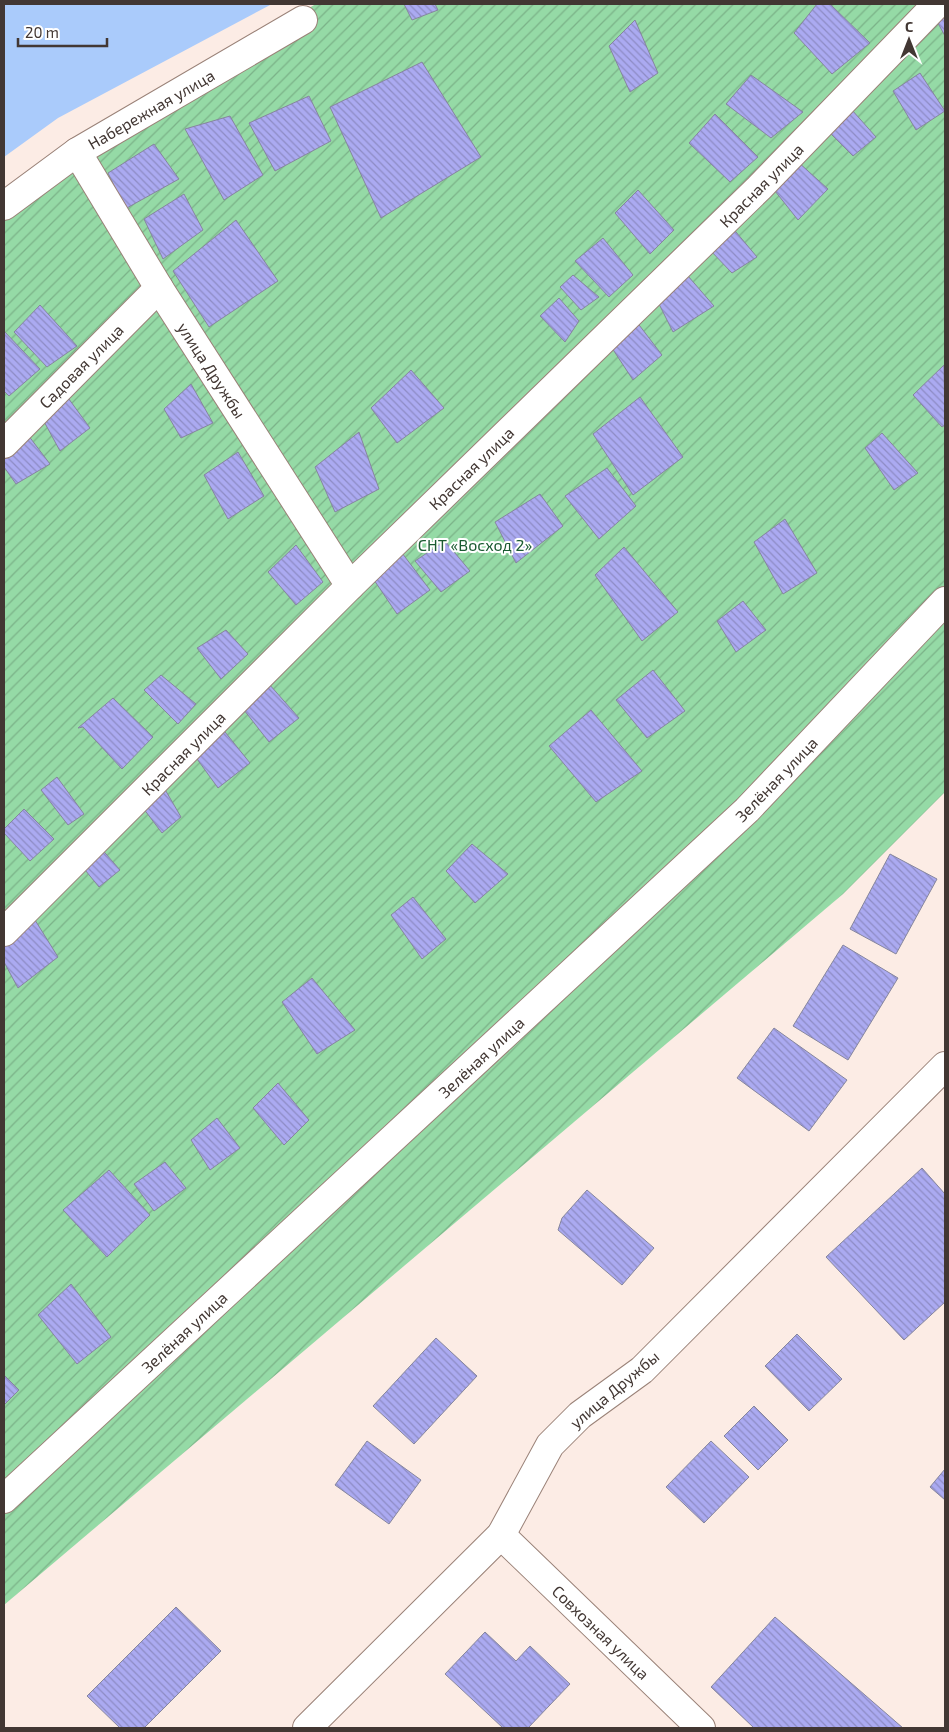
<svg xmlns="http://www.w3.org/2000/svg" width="949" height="1732" font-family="'Exo 2',sans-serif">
<defs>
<pattern id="garden-furrows" width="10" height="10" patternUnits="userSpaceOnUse" patternTransform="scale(1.25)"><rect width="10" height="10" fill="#95daa6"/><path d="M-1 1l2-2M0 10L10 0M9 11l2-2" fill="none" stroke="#7bb288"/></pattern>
<pattern id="building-back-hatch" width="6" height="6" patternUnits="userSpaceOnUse" patternTransform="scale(1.25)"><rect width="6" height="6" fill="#abaaf1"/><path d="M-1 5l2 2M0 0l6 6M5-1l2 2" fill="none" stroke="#8d8bc4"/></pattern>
</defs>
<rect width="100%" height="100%" fill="#fcece5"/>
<polygon fill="url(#garden-furrows)" points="316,4 945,4 945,792 843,894 4,1605 4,191 84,134"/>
<polygon fill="#aacbfb" points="4,4 272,4 58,118 4,157"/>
<g fill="url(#building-back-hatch)" stroke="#86869d">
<polygon points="404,4 435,4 438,10 412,20"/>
<polygon points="817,4 830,4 870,43 832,74 794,33"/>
<polygon points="945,5 945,36 933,14"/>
<polygon points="635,20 658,73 630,92 609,46"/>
<polygon points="422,62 481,157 381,218 330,107"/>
<polygon points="920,73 945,111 916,130 893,91"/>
<polygon points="751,75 803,112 771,138 726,104"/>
<polygon points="309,96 331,141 275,171 249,123"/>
<polygon points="852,110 876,137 853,156 830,133"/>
<polygon points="715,114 758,157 730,182 689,143"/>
<polygon points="230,116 263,175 224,200 185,129"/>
<polygon points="154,144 179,179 125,209 108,173"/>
<polygon points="797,161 828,189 798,220 771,186"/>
<polygon points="638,190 674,230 650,254 615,213"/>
<polygon points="184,194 203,230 163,259 144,219"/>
<polygon points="236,220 278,281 209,327 173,271"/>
<polygon points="731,226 757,257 732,273 708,248"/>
<polygon points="603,238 633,275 609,297 575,261"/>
<polygon points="573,275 599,297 581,310 560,287"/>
<polygon points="688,276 714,306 673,332 657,300"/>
<polygon points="559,298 579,321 565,342 540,316"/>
<polygon points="40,305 77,346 47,367 14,332"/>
<polygon points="633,317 662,355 633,380 608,342"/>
<polygon points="4,331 40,369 9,396 4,391"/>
<polygon points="944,365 945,425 942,427 913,395"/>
<polygon points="411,370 444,408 397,443 371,408"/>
<polygon points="191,384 213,423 181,438 164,409"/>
<polygon points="66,395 90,428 60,451 41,416"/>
<polygon points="640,397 683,457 633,495 593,434"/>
<polygon points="359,432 379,489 335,512 315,467"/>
<polygon points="882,433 918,473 894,490 865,448"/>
<polygon points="28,435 50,464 16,484 4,467 4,460"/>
<polygon points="238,452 264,496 228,519 204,475"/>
<polygon points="607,468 636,506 599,539 565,496"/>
<polygon points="540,494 563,526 516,563 495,522"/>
<polygon points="785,519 817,573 783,594 754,542"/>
<polygon points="445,541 470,571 441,592 415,561"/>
<polygon points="296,545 323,582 296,605 268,572"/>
<polygon points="624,547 678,612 642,641 595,575"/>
<polygon points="399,549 430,590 397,614 372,577"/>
<polygon points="743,601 766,630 736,652 717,621"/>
<polygon points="226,630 248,654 221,679 197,648"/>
<polygon points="653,670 685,711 647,738 616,700"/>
<polygon points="161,675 196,704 178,724 144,690"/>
<polygon points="269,684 299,718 269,742 244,710"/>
<polygon points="113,698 153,737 122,769 83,727 78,728"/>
<polygon points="591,710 642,771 596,802 549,746"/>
<polygon points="221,727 250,763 218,788 192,752"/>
<polygon points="57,777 84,814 68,825 41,790"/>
<polygon points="163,786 181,817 162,833 140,804"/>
<polygon points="24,809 54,839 30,861 4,833 4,829"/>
<polygon points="472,844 508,874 475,903 446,871"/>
<polygon points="99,846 120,870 99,887 81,865"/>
<polygon points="890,854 937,879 896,954 850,929"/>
<polygon points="413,897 446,939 422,959 391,915"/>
<polygon points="35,920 58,957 18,988 4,962 4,945"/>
<polygon points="843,945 898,978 848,1060 793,1026"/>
<polygon points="312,978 355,1030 317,1054 282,1002"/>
<polygon points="774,1028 847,1080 809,1131 737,1078"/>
<polygon points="278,1083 309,1120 284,1145 253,1108"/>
<polygon points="217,1118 240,1148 210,1170 191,1140"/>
<polygon points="165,1162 186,1188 154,1211 134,1184"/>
<polygon points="922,1168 945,1194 945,1302 904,1340 826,1257"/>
<polygon points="109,1170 150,1215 107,1257 63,1210"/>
<polygon points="587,1190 654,1248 622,1285 558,1230 562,1218"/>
<polygon points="71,1284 111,1337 77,1364 38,1315"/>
<polygon points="797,1334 842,1379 809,1411 765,1366"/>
<polygon points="436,1338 477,1376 414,1444 373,1406"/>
<polygon points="4,1375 19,1390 4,1405"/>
<polygon points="754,1406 788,1440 758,1470 724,1436"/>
<polygon points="367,1441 421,1480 389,1524 335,1485"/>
<polygon points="711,1441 749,1477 704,1523 666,1487"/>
<polygon points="945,1469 945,1500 930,1487"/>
<polygon points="176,1607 221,1651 144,1728 120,1728 87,1696"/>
<polygon points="775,1617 903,1728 754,1728 711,1687"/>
<polygon points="485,1632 516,1661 530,1646 570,1684 528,1728 503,1728 445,1674"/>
</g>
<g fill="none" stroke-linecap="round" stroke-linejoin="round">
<defs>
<g id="minor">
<polyline points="77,152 159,288 350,586"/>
<polyline points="4,206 77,152 303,20"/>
<polyline points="4,444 159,288"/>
<polyline points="4,932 350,586 759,188 937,4"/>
<polyline points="4,1499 747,810 945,601"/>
<polyline points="501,1535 701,1728"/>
<polyline points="307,1728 501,1535 550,1445 580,1415 642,1370 945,1066"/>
</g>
</defs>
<use href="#minor" stroke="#9a8278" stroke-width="30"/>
<use href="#minor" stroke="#fff" stroke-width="28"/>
</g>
<g text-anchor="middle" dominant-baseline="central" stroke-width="4" stroke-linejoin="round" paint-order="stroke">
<g font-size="16" fill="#423733" stroke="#fff">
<text transform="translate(151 109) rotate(-30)">Набережная улица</text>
<text transform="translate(761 185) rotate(-45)">Красная улица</text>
<text transform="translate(81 366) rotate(-45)">Садовая улица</text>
<text transform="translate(212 370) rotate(57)">улица Дружбы</text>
<text transform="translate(471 468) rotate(-44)">Красная улица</text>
<text transform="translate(183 753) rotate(-45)">Красная улица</text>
<text transform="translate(776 779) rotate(-46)">Зелёная улица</text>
<text transform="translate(481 1057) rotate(-43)">Зелёная улица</text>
<text transform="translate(184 1332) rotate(-43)">Зелёная улица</text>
<text transform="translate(614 1389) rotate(-40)">улица Дружбы</text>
<text transform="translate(601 1632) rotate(44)">Совхозная улица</text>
</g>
<g font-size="16" fill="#1b5b32" stroke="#fff">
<text x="475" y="544">СНТ «Восход 2»</text>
</g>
</g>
<rect width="949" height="1732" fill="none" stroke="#423733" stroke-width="10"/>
<g transform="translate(909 40)" stroke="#ffffff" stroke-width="4" paint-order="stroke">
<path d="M0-4L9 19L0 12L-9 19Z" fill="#423733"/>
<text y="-8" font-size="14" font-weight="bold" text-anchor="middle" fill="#423733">С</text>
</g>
<path d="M18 38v8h89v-8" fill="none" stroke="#423733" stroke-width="2.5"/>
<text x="25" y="38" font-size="15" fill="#423733" stroke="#ffffff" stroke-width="4" paint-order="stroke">20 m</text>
</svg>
